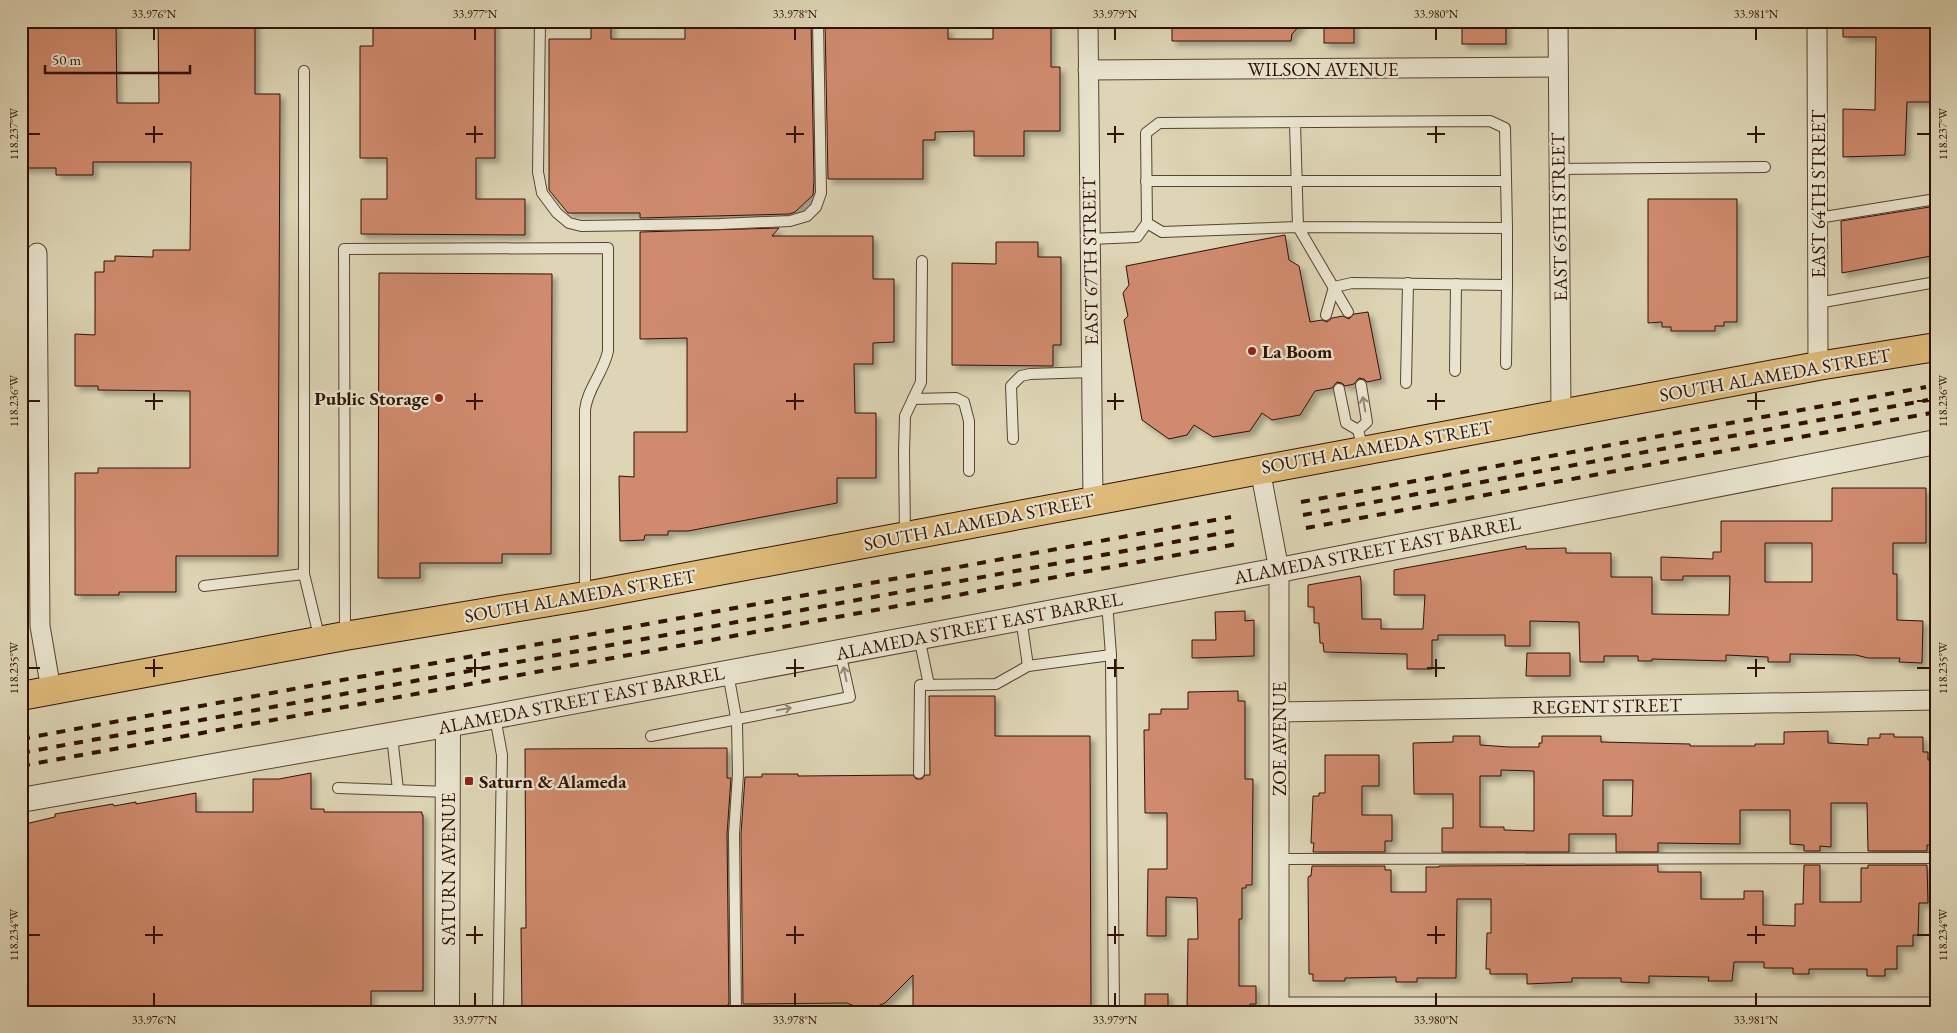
<svg xmlns="http://www.w3.org/2000/svg" width="1957" height="1033" font-family="'EB Garamond',serif">
<defs>
<filter id="shadow"><feDropShadow dx="4.5" dy="4.5" stdDeviation="2.5" flood-color="#0004"/></filter>
</defs>
<rect width="100%" height="100%" fill="#ddd5b5"/>
<filter id="stains"><feTurbulence type="fractalNoise" baseFrequency=".004" numOctaves="4"/><feColorMatrix values="0 0 0 0 .2 0 0 0 0 .09 0 0 0 0 .02 0 0 0 .5 -.17"/></filter>
<radialGradient id="worn" r=".72"><stop offset=".6" stop-color="#630" stop-opacity="0"/><stop offset="1" stop-color="#630" stop-opacity=".3"/></radialGradient>
<g fill="#d08b6e" stroke="#301105" fill-rule="evenodd" filter="url(#shadow)">
<polygon points="21,21 112,21 113,24 116,24 117,103 159,103 158,21 255,21 255,94 280,94 278,556 176,556 176,592 119,592 119,595 75,595 75,473 98,473 98,468 190,468 190,391 98,390 98,386 75,386 75,334 95,335 95,272 104,272 104,261 115,261 115,256 153,257 153,250 190,250 191,162 93,162 93,175 56,175 56,168 21,168"/>
<polygon points="373,21 495,21 495,158 476,158 476,199 525,199 525,235 361,234 361,199 387,199 387,158 360,158 360,46 373,46"/>
<polygon points="591,21 611,21 611,39 685,39 685,21 811,21 814,179 813,195 795,212 789,214 640,218 640,213 568,213 549,190 549,39 591,39"/>
<polygon points="825,21 901,21 901,28 948,28 948,39 993,39 993,21 1051,21 1051,67 1060,67 1060,131 1024,131 1024,156 974,156 974,131 935,132 935,140 923,140 923,179 828,179"/>
<polygon points="1172,21 1304,21 1292,34 1291,41 1172,41"/>
<rect x="1324" y="21" width="30" height="22"/>
<rect x="1462" y="21" width="44" height="23"/>
<polygon points="1843,21 1936,21 1936,102 1907,102 1905,155 1843,157 1843,109 1875,110 1876,37 1843,37"/>
<polygon points="1648,199 1737,199 1737,322 1724,322 1724,326 1715,326 1715,331 1671,331 1671,327 1662,327 1662,322 1648,323"/>
<polygon points="1936,206 1936,255 1842,273 1841,221"/>
<polygon points="779,228 772,236 873,236 873,279 894,279 894,342 873,343 873,364 854,364 855,413 876,413 876,478 837,478 837,503 688,531 668,531 668,535 645,535 644,540 620,541 619,476 634,477 634,432 687,432 687,338 640,339 640,232"/>
<polygon points="1285,235 1289,260 1299,266 1310,322 1322,320 1327,322 1332,318 1343,316 1349,319 1354,314 1368,312 1381,379 1367,382 1364,379 1359,378 1354,384 1345,386 1342,383 1337,382 1332,388 1315,391 1300,415 1272,420 1262,413 1250,431 1213,437 1194,425 1187,435 1169,439 1142,420 1124,320 1128,316 1123,293 1129,285 1126,266"/>
<polygon points="996,242 1038,242 1038,257 1061,257 1061,345 1053,345 1053,366 952,365 952,263 996,264"/>
<polygon points="379,273 552,274 551,554 502,554 502,563 420,563 420,578 378,578"/>
<path d="M1832,488H1926V543H1893V574H1897V620L1923,621L1922,663L1899,662L1900,658H1868L1856,655L1790,654V662H1768V657L1726,655V661L1652,659V661H1638V656H1604V662H1580L1579,622L1530,621V646H1505V635H1438V640H1432V669H1407V654L1324,652L1323,643H1320L1319,623H1314V607H1308V585L1360,576L1361,581L1362,619H1381V629H1423L1425,595H1394V570L1526,546V549L1566,548V553H1611V577H1652V614L1729,615L1730,576H1683V580H1661V557L1713,559V552H1721V521H1832ZM1765,543H1812V582H1765Z"/>
<polygon points="1245,611 1245,621 1254,620 1254,656 1192,658 1192,640 1216,640 1215,612"/>
<polygon points="1527,653 1570,653 1570,676 1526,676"/>
<polygon points="1238,691 1238,701 1245,701 1245,779 1253,779 1252,885 1246,885 1246,888 1242,888 1242,919 1239,919 1239,986 1256,986 1256,1004 1250,1004 1250,1006 1234,1006 1234,1008 1187,1008 1188,939 1198,939 1197,898 1166,897 1166,936 1147,936 1148,869 1167,869 1167,813 1145,813 1144,730 1149,730 1149,714 1161,714 1161,709 1188,709 1188,692"/>
<polygon points="929,696 995,696 995,736 1090,736 1091,1012 913,1012 913,975 885,1003 870,1009 859,1008 847,1003 743,1004 741,834 745,777 762,777 762,774 798,774 798,776 913,775 916,779 922,779 925,775 930,775"/>
<path d="M1828,731V743L1868,745V738H1880V734H1894V737H1923V752H1928V760H1930L1931,845H1927V851H1868L1867,803H1831V847L1820,846V851H1804V845L1790,844V810H1740V844L1658,843V852H1616V834H1569V852H1442V828H1453V794H1414L1413,743L1453,742V736H1480V745L1509,747H1539V743H1542V736H1601V742L1690,744V746H1755V744H1784V732ZM1501,770L1534,771V831L1504,830V827H1480V776H1501ZM1603,780H1633L1632,816H1603Z"/>
<polygon points="727,748 727,778 731,778 727,834 729,1004 728,1004 728,1012 522,1012 521,928 526,928 525,749"/>
<polygon points="1325,755 1379,755 1379,786 1362,786 1362,815 1392,815 1392,841 1385,841 1385,852 1313,852 1314,843 1311,843 1313,796 1319,796 1319,793 1325,793"/>
<polygon points="311,773 311,809 324,809 324,812 422,812 422,815 423,815 423,991 371,991 371,1012 21,1012 21,825 55,817 55,814 113,804 114,806 136,802 136,804 196,793 196,812 253,812 253,779 279,779"/>
<polygon points="1658,865 1658,872 1701,872 1701,899 1744,899 1744,891 1763,891 1763,925 1795,926 1795,904 1803,904 1804,865 1820,865 1820,902 1861,902 1861,868 1868,868 1868,865 1927,865 1928,903 1919,903 1918,935 1913,935 1913,946 1897,946 1897,969 1885,969 1885,976 1867,976 1867,969 1809,969 1809,974 1793,974 1793,968 1764,968 1764,962 1734,962 1732,981 1708,981 1709,977 1649,976 1649,983 1621,982 1621,978 1572,978 1572,982 1527,984 1527,974 1490,974 1490,969 1486,969 1487,933 1491,933 1491,899 1457,899 1456,978 1417,978 1417,982 1396,982 1396,977 1345,978 1345,981 1313,981 1313,974 1309,974 1308,878 1309,876 1311,876 1312,866 1385,866 1385,870 1391,870 1391,892 1426,892 1426,867 1439,867 1439,866"/>
<rect x="1145" y="994" width="23" height="18"/>
</g>
<g fill="none" stroke-linecap="round" stroke-linejoin="round">
<defs>
<g id="service">
<polyline points="540,21 538,172 542,193 557,213 569,223 581,226 720,224 790,221 807,216 816,207 821,193 818,21"/>
<polyline points="304,71 304,574 320,640"/>
<polyline points="1295,123 1298,227 1507,228 1505,128 1490,121 1159,123 1146,133 1147,223 1162,232 1298,227 1348,312"/>
<polyline points="1559,169 1765,167"/>
<polyline points="1146,181 1506,181"/>
<polyline points="1818,218 1936,199"/>
<polyline points="1507,228 1507,285"/>
<polyline points="1090,239 1137,237 1147,223"/>
<polyline points="1334,287 1352,283 1507,285 1506,364"/>
<polyline points="1818,303 1936,282"/>
<polyline points="1326,315 1334,287"/>
<polyline points="1455,371 1456,284"/>
<polyline points="1406,383 1408,283"/>
<polyline points="1361,385 1367,422 1358,430 1363,449"/>
<polyline points="1339,389 1346,423 1358,430"/>
<polyline points="913,399 956,398 964,402 969,421 969,471"/>
<polyline points="21,407 39,407"/>
<polyline points="1013,439 1011,386 1021,376 1030,374 1092,372"/>
<polyline points="905,535 904,452 905,416 921,382 922,261"/>
<polyline points="204,586 304,574"/>
<polyline points="1107,602 1111,655 1114,1012"/>
<polyline points="1021,618 1028,666 1111,655"/>
<path d="M345,636L344,249L608,248V351C604,372 587,389 585,410V595"/>
<polyline points="919,637 929,685"/>
<polyline points="728,673 737,723 738,774 734,834 736,1012"/>
<polyline points="495,717 502,755 498,1012"/>
<polyline points="392,736 398,790"/>
<polyline points="651,736 850,697 840,652"/>
<polyline points="919,773 920,685 996,684 1028,666"/>
<polyline points="338,788 448,792"/>
<polyline points="1279,859 1936,858"/>
</g>
<g id="minor">
<polyline points="1088,21 1093,501"/>
<polyline points="1558,21 1561,413"/>
<polyline points="1817,21 1818,366"/>
<polyline points="1088,70 1558,67"/>
<polyline points="37,253 40,626 51,690"/>
<polyline points="1260,469 1279,570 1279,1012"/>
<polyline points="1279,712 1936,700"/>
<polyline points="1279,1007 1936,1007"/>
</g>
<g id="tertiary">
<polyline points="21,800 480,719 1279,570 1936,442"/>
<polyline points="447,1012 448,725"/>
</g>
<polyline id="primary" points="21,696 345,636 585,596 1818,366 1936,347"/>
</defs>
<use href="#service" stroke="#5b4231" stroke-width="12"/>
<use href="#minor" stroke="#5b4231" stroke-width="21"/>
<use href="#tertiary" stroke="#5b4231" stroke-width="26"/>
<use href="#primary" stroke="#301105" stroke-width="30"/>
<use href="#service" stroke="#e9e4cf" stroke-width="10"/>
<use href="#minor" stroke="#e9e4cf" stroke-width="19"/>
<use href="#tertiary" stroke="#e9e4cf" stroke-width="24"/>
<use href="#primary" stroke="#deba7a" stroke-width="28"/>
<g stroke="#301105" stroke-width="4" stroke-dasharray="9 9" stroke-linecap="butt">
<polyline points="1301,502 1926,387"/>
<polyline points="1303,515 1928,400"/>
<polyline points="1306,528 1931,413"/>
<polyline points="21,739 1231,517"/>
<polyline points="21,753 1234,531"/>
<polyline points="21,766 1237,544"/>
</g>
</g>
<defs><path id="oneway-shaft" d="M-6 0H5M1.5-3L5.5 0L1.5 3" fill="none" stroke-width="1.6" stroke-linecap="round" stroke-linejoin="round" transform="scale(1.25)"/></defs>
<g stroke="#968574">
<use href="#oneway-shaft" transform="translate(1364 404) rotate(-100)"/>
<use href="#oneway-shaft" transform="translate(845 674) rotate(-102)"/>
<use href="#oneway-shaft" transform="translate(784 709) rotate(-10)"/>
</g>
<path fill="none" stroke="#301105" stroke-width="2" d="M154,28V40M475,28V40M795,28V40M1115,28V40M1436,28V40M1756,28V40M154,126V143M475,126V143M795,126V143M1115,126V143M1436,126V143M1756,126V143M28,134H40M145,134H163M466,134H483M786,134H804M1107,134H1124M1427,134H1445M1747,134H1765M1917,134H1930M154,393V410M475,393V410M795,393V410M1115,393V410M1436,393V410M1756,393V410M28,401H40M145,401H163M466,401H483M786,401H804M1107,401H1124M1427,401H1445M1747,401H1765M1917,401H1930M154,659V677M475,659V677M795,659V677M1115,659V677M1436,659V677M1756,659V677M28,668H40M145,668H163M466,668H483M786,668H804M1107,668H1124M1427,668H1445M1747,668H1765M1917,668H1930M154,926V944M475,926V944M795,926V944M1115,926V944M1436,926V944M1756,926V944M28,935H40M145,935H163M466,935H483M786,935H804M1107,935H1124M1427,935H1445M1747,935H1765M1917,935H1930M154,993V1006M475,993V1006M795,993V1006M1115,993V1006M1436,993V1006M1756,993V1006"/>
<g fill="#8f2418" stroke="#e9e4cf" stroke-width="2">
<circle cx="1252" cy="351" r="5"/>
<circle cx="439" cy="398" r="5"/>
<rect x="464" y="776" width="10" height="10" rx="2.5"/>
</g>
<g text-anchor="middle" dominant-baseline="central" stroke-width="4.5" stroke-linejoin="round" paint-order="stroke">
<g font-size="19" fill="#301105" stroke="#e9e4cf">
<text x="1323" y="69">WILSON AVENUE</text>
<text transform="translate(1818 194) rotate(-90)">EAST 64TH STREET</text>
<text transform="translate(1559 217) rotate(-91)">EAST 65TH STREET</text>
<text transform="translate(1090 261) rotate(-91)">EAST 67TH STREET</text>
<text transform="translate(1775 375) rotate(-10)">SOUTH ALAMEDA STREET</text>
<text transform="translate(1377 447) rotate(-10)">SOUTH ALAMEDA STREET</text>
<text transform="translate(979 522) rotate(-11)">SOUTH ALAMEDA STREET</text>
<text transform="translate(1377 550) rotate(-11)">ALAMEDA STREET EAST BARREL</text>
<text transform="translate(580 596) rotate(-10)">SOUTH ALAMEDA STREET</text>
<text transform="translate(979 626) rotate(-11)">ALAMEDA STREET EAST BARREL</text>
<text transform="translate(581 700) rotate(-11)">ALAMEDA STREET EAST BARREL</text>
<text transform="translate(1607 706) rotate(-1)">REGENT STREET</text>
<text transform="translate(1279 739) rotate(-90)">ZOE AVENUE</text>
<text transform="translate(448 869) rotate(-90)">SATURN AVENUE</text>
</g>
<g font-size="19" font-weight="bold" fill="#301105" stroke="#e9e4cf" text-anchor="start">
<text x="1262" y="351">La Boom</text>
<text x="429" y="398" text-anchor="end">Public Storage</text>
<text x="479" y="781">Saturn &amp; Alameda</text>
</g>
</g>
<rect width="1957" height="1033" fill="none" stroke="#ddd5b5" stroke-width="55"/>
<path d="M45 65v8h145v-8" fill="none" stroke="#301105" stroke-width="2.5"/>
<text x="52" y="65" font-size="15" fill="#301105" stroke="#e9e4cf" stroke-width="4" paint-order="stroke">50 m</text>
<rect x="28" y="28" width="1902" height="978" fill="none" stroke="#301105" stroke-width="2"/>
<g font-size="12" text-anchor="middle" fill="#301105">
<text x="154" y="18">33.976°N</text>
<text x="475" y="18">33.977°N</text>
<text x="795" y="18">33.978°N</text>
<text x="1115" y="18">33.979°N</text>
<text x="1436" y="18">33.980°N</text>
<text x="1756" y="18">33.981°N</text>
<text transform="translate(1943 134) rotate(-90)" y="4">118.237°W</text>
<text transform="translate(14 134) rotate(-90)" y="4">118.237°W</text>
<text transform="translate(1943 401) rotate(-90)" y="4">118.236°W</text>
<text transform="translate(14 401) rotate(-90)" y="4">118.236°W</text>
<text transform="translate(1943 668) rotate(-90)" y="4">118.235°W</text>
<text transform="translate(14 668) rotate(-90)" y="4">118.235°W</text>
<text transform="translate(14 935) rotate(-90)" y="4">118.234°W</text>
<text transform="translate(1943 935) rotate(-90)" y="4">118.234°W</text>
<text x="154" y="1024">33.976°N</text>
<text x="475" y="1024">33.977°N</text>
<text x="795" y="1024">33.978°N</text>
<text x="1115" y="1024">33.979°N</text>
<text x="1436" y="1024">33.980°N</text>
<text x="1756" y="1024">33.981°N</text>
</g>
<rect width="100%" height="100%" filter="url(#stains)"/>
<rect width="100%" height="100%" fill="url(#worn)"/>
</svg>
